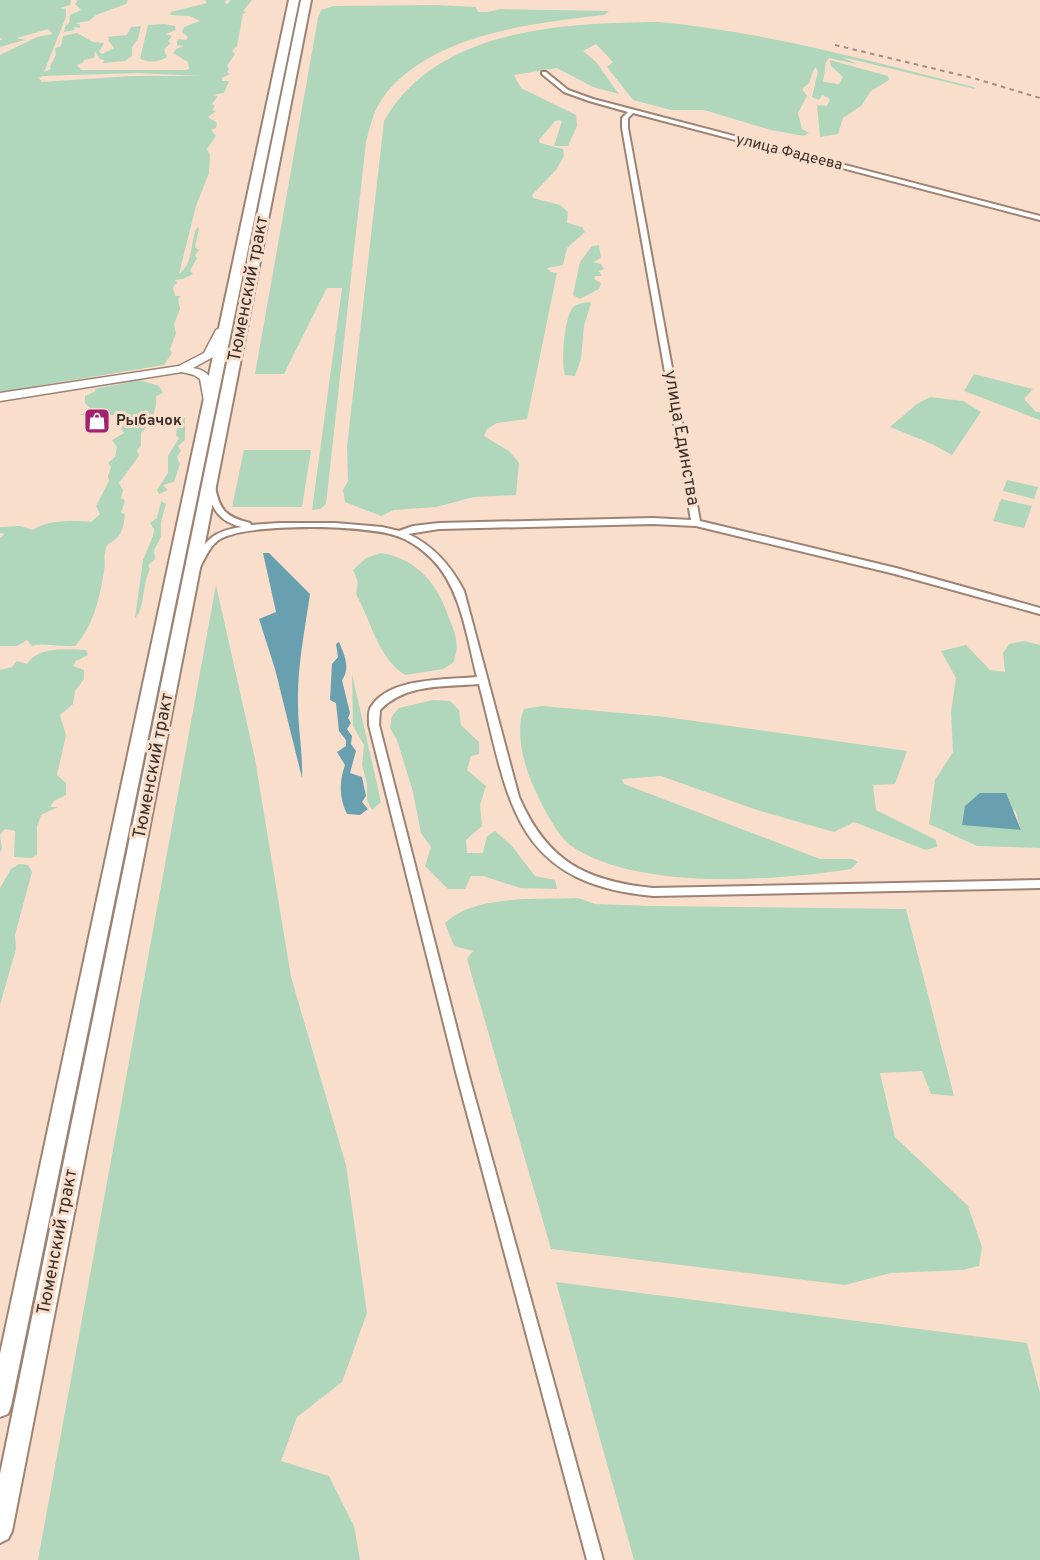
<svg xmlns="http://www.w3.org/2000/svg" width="1040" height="1560" font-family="Overpass,sans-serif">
<rect width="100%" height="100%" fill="#fadecc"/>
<g fill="#b0d7bb" fill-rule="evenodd">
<path d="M0,0H71L70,5L60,8L66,9V17L44,72L51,69L50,66L56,55L55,48L61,46L63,36L77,33L93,42L104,43L99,52L102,54L114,48L108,40L110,38L106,37L127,35L131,27L141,26L138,39L132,47V56L125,61L103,63L104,60L100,59L95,51L94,58L83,60L84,62L77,65L81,70H185L189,69L188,62L173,53L176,49L184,46L177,45V42L179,39L186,40L188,37L182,32L184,27L200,21L190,16L170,15L171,12L207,3L205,0H226L225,3L228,4L230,0H252L243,11L246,12L243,14L237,46L232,51L235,54L227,66L229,69L227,72L230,74L222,78V81H229L224,93L212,95L218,96L212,104L215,106L212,110L216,111L208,117L217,123L216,128L211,130L216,136L207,149L210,155L209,173L196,206L179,274C194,263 190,241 197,227L199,229L195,247L199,250L195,255L197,258L190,271L193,274L183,279L175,280L177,283L173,287L175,296H181L178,299L180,309L174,324L176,333L170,349L172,353L164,365L0,392V55L37,37L53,34L48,29L17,38L25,40L0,47V40L3,39L0,38ZM137,73L201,76H131L42,82L39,78L42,76Z"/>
<polygon points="78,0 128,0 126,4 96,15 89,21 75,23 80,25 80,28 73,27 75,30 64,32 65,26 69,23 70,15 81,10 75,4"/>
<path d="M436,5L476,7L478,12H488L500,9L609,11L604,15C532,23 427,35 382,99C373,112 370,127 366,142L326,504L320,509L312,510L342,288H327L284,374H255L318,18L321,10L334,6Z"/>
<path d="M659,22C766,32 870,61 974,87L975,89L842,57L857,64L829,58L826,62L823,82L839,84L843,77L831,66L830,60L888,76L889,80L871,91L861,106L843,118L838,134L820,137L817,105L827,106L830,99L822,95L819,100L812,97L818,71L815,67L809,83L802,89L807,96L798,113L802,129L809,133L804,136L771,130L704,110H671L633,100L607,67L613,62L596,44L583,51L596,62L619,94L593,87L557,68L514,75L521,88L576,115L577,126L568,146H554L562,121L560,120L555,121L539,140L540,143L563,149L564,156L556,170L532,195L533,198L560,205L568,212L567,223L582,227L585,232L567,248L563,265L547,268L551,272L557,273L527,419L497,423L487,429L484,436L509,451L519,463L516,495L474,497L436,507L394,510L381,516L345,502L343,490L348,481L347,447L384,121C437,28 563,23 659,22Z"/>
<path d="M165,24L175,26L176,30L166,34L172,36L168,41L171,43L164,49L167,57C159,62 150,63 140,59L148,25Z"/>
<polygon points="599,245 601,258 593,262 601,264 604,269 599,271 602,276 595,276 594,279 601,283 599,289 580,299 573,295 580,262 592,246"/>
<path d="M588,302L591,303L584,326L581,359L575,376L565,375C561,360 564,324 571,310C575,304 581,303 588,302Z"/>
<polygon points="974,374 1033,389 1024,399 1036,412 1040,412 1040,420 964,391"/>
<path d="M140,380L159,386L163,393L156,396C158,408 150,426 141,433V445L137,451L139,456L119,483L123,490L121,498L125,501L121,513L125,514C124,526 122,538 108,544C102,554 106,560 104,571C100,597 93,627 75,646C61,647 44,643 32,646L27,640L17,646H0V538L5,534L0,533V527L20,526L33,530C44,520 76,520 91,522L100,514L96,506L109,481L108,476L111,467L108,463L115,457L117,447L112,440L124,433L121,429L125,421L124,415H79L92,411L85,403V396L96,391L94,389Z"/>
<polygon points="930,397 963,401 981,412 952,455 932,444 890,427 917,404"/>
<polygon points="185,417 185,440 178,446 181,451 177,457 180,464 174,482 163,485 168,490 159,494 157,490 168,473 168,456 179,438 176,435 178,418"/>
<polygon points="244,450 311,450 302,507 232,507"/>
<polygon points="1007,480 1038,487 1034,499 1003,491"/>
<polygon points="1001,499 1032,506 1024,528 993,521"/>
<path d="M161,501L166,504L161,522V537L154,550L155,559L148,565L150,569C142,584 145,609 135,618L143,560L153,536L154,529L150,523L157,518Z"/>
<path d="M381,553C418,559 438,585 449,618C456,635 460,646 453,663L443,669L405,675C378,658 371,621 356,594L358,582L353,570L366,558Z"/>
<polygon points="216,585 255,759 291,977 346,1165 367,1313 342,1382 297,1417 281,1461 329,1476 354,1526 360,1560 38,1560"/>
<path d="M1024,641L1040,645V848L977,846L929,824L935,780L953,752L951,712L956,678L941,651L966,645L990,670L1005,672L1003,653L1009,644ZM1015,810L1021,830L962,824Z"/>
<path d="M86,650L88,655L76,661L73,666L84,670V679L75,691L73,704L60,715L66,735L57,775L66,783V795L54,801L50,807H58L41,815L37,827V855L32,858L14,857L15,831L5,829L0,835L2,849L0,852V670L12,667L17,661L27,664C38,646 67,649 86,650Z"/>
<polygon points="352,674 381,802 372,810 367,800 367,784 362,765 364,745 353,726"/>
<polygon points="433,700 450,701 459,710 461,725 479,742 479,754 471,756 467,770 486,786 480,805 482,826 466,840 467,853 483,853 487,836 495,831 511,845 535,876 555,880 557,889 520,888 483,876 471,876 465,889 448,889 425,866 431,847 421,833 413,792 397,740 390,728 392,716 399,708"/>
<path d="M542,706L666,717L907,751L895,784L873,785L876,810L936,840L937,847L926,850L854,822L834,832L757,810L661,776L622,779L624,784L820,859H852L858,862L851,869C775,881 635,891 570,845C556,834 539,800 532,783C523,762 515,730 524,709Z"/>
<polygon points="19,864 28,865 32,872 15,935 16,949 0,1005 0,888 11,869"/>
<path d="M578,898L595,904L652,906L906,909L954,1096L931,1094L922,1071L880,1073L895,1137L968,1206L982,1247L979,1266L963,1270L891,1273L845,1285L551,1249L467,959L473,951L454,946L445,923C475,894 537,900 578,898Z"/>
<polygon points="556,1282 1027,1343 1040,1393 1040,1560 634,1560"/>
</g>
<g fill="#69a0af">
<path d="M263,553H269L310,594C305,630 297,667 298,704C298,729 303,753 302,778L275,669L259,619L276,612Z"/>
<path d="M339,642C344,654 351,668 342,680L350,713L348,718L351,723L347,729L352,736L351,744L356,751L350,773L362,777L366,796L362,802L368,809L360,815L347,814C339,798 339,782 345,765L337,752L346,746V740L339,731L336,703L330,700L332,664L338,657L336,644Z"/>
<polygon points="980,793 1006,793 1021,830 962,825 965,806"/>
</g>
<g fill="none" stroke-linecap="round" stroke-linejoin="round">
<defs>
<path id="street" d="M542,72H546L568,90L593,99L1040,216V220L633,113L628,118V128L700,521L896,568L1040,608V614L895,574L696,526L653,524L439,529L408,534C434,546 451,566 464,591L519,797C547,861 585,881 653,888L1040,880V888L653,896C511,883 509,799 479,684C445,687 406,683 380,710L379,725L469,1076L603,1560H587L457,1076L369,725C369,719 368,711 371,707C389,677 447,680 477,677C467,638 461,588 432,559C422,549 408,539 394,535C361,525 252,523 222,538C210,544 206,557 200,567L197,568L192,565C205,540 213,531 242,527C219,522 211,508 207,487L211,484L215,487C220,511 226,517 250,523L251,525L279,523H335L382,527L399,531L413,526L439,523L653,518L691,520L622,128V118L628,112L589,101L564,92L542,74Z"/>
<path id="secondary" d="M222,327L228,330L213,357L193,368C213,371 213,384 216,401L214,404L210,405L204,401L200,379L194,375L182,372L0,401V393L179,366L204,353L216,330Z"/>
<g id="primary">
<polygon points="289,0 299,0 11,1406 8,1414 0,1417 0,1354"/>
<polygon points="301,0 311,0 12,1531 8,1539 0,1543 0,1474"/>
</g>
</defs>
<use href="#street" stroke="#9c8373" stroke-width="4"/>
<use href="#secondary" stroke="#9c8373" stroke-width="3"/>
<use href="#primary" stroke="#9c8373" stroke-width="4"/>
<use href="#street" fill="#fff" fill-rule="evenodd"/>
<use href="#secondary" fill="#fff" fill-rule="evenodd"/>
<use href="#primary" fill="#fff" fill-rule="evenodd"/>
<polyline stroke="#a18d80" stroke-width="2" stroke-dasharray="4.5 4.5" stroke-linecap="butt" points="835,45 973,78 1040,98"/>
</g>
<defs>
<symbol id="shop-square" viewBox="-11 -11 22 22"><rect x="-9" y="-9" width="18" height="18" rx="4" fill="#a4216f" stroke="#fadecc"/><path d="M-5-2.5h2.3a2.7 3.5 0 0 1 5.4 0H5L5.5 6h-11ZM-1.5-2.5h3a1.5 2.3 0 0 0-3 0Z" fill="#fff"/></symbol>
</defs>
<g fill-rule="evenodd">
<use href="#shop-square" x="82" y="406" width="30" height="30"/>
</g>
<g text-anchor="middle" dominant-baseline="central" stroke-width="6" stroke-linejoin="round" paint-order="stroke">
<g font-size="15" fill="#3c312a" stroke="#fadecc">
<text transform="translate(789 153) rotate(14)">улица Фадеева</text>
</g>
<g font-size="15" font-weight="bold" fill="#3c312a" stroke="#fadecc" text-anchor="start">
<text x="116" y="421">Рыбачок</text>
</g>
<g font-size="18" fill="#3c312a" stroke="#fadecc">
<text transform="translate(249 289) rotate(-79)">Тюменский тракт</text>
<text transform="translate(681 438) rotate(80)">улица Единства</text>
<text transform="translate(154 766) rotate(-79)">Тюменский тракт</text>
<text transform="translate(58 1242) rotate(-79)">Тюменский тракт</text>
</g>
</g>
</svg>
